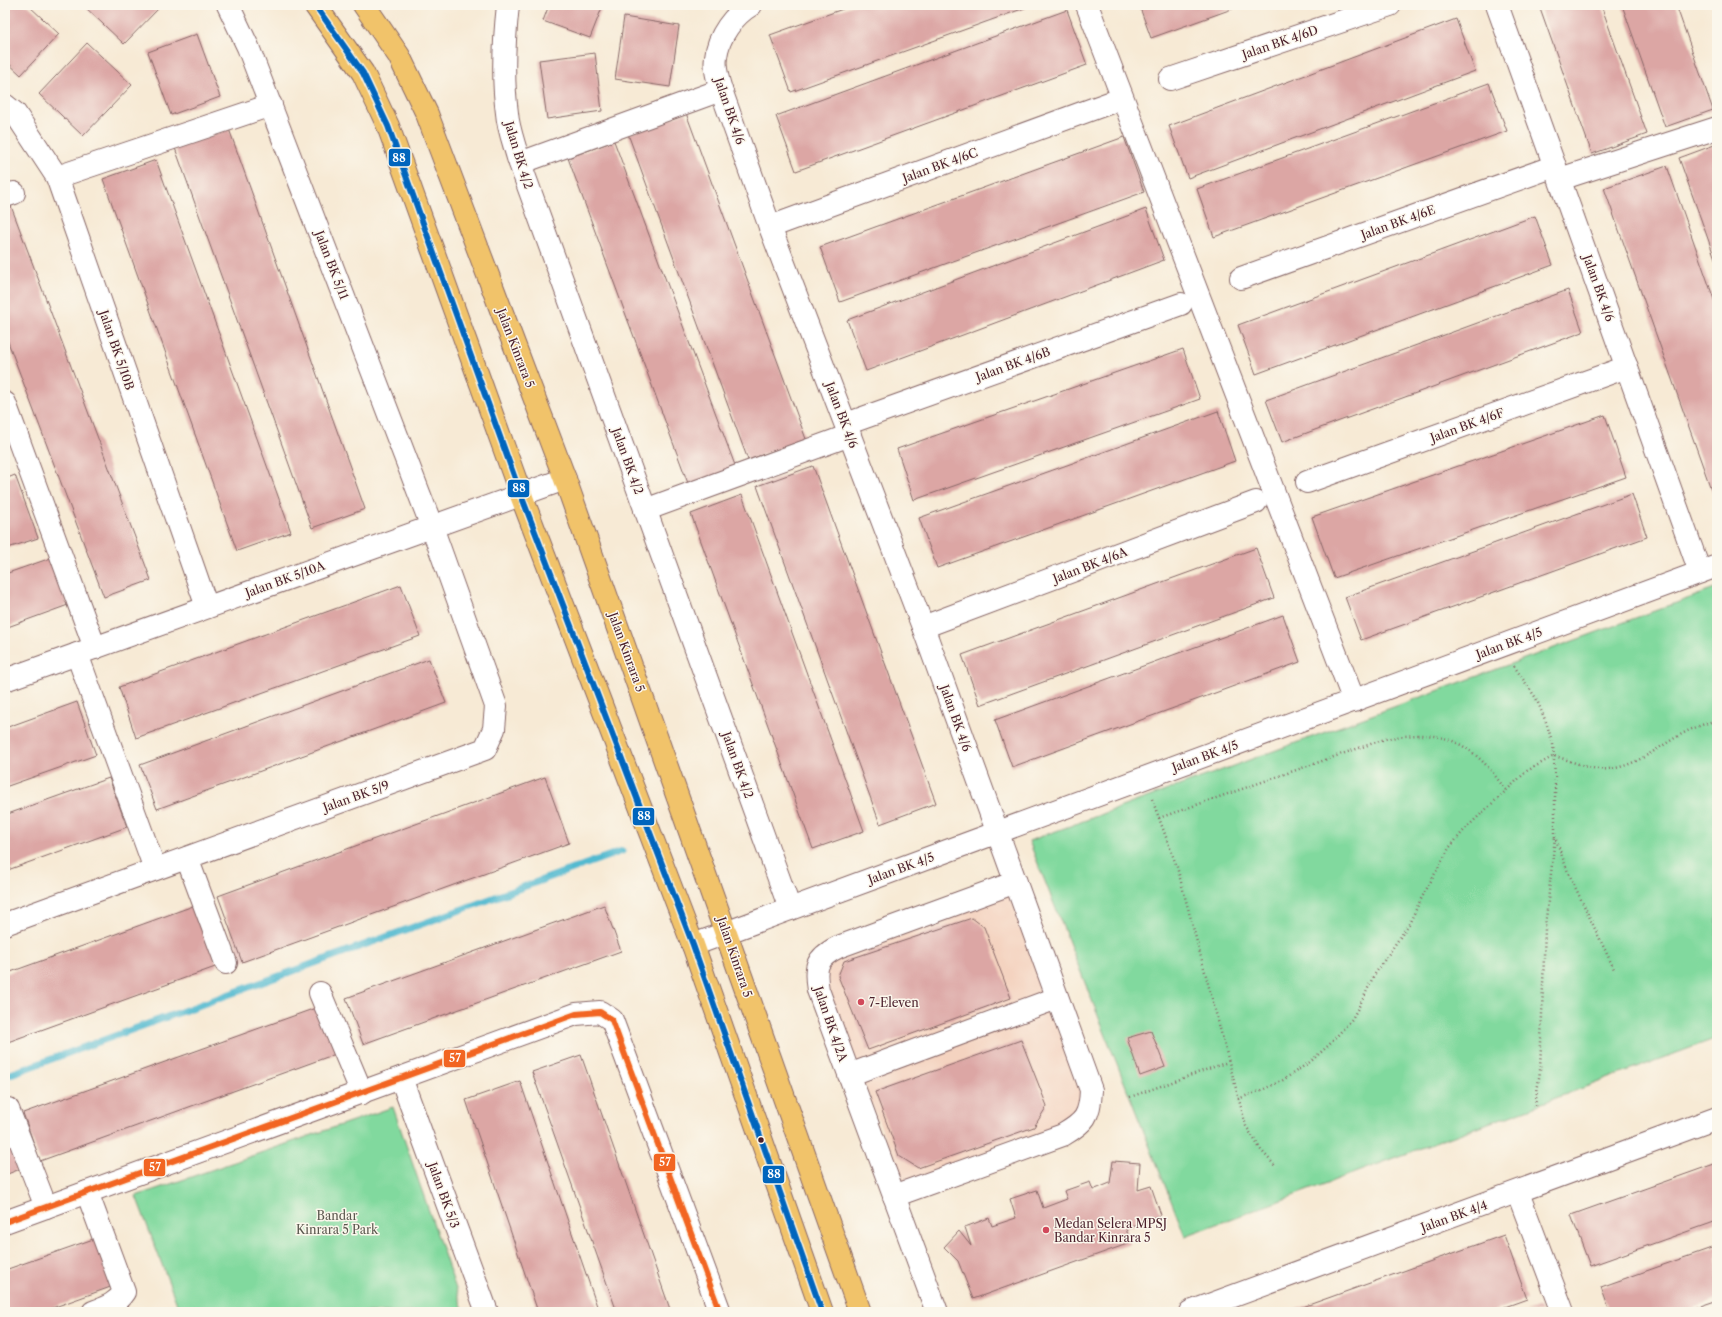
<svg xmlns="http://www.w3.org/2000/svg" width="1722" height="1317" font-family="'Libre Caslon Text',serif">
<rect width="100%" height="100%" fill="#fbf7ec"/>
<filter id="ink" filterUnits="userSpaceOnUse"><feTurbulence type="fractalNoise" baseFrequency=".025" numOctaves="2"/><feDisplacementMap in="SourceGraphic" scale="8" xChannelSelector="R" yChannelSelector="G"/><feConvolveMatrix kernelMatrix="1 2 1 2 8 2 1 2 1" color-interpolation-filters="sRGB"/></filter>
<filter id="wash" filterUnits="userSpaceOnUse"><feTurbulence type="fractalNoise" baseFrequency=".012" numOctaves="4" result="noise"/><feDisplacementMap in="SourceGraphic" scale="16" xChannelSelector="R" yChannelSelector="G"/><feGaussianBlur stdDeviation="0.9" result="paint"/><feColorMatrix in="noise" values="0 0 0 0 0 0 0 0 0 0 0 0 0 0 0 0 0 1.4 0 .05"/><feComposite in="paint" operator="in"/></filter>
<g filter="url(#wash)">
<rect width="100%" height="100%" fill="#f7ead5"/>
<polygon fill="#f4d3c0" points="1010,895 1081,1092 1076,1116 1059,1126 903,1184 826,985 825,970 832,959"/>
<g fill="#81d99e" stroke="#667c64">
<polygon points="1717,588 1717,1038 1185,1236 1029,841"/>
<polygon points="393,1107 464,1312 180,1312 136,1196"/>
</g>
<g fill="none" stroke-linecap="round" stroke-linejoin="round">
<polyline stroke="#52bad0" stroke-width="7" points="5,1076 622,851"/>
</g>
<g id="blocks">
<g fill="#dca6a4">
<polygon points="5,5 28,5 59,34 21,75 5,60"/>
<polygon points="83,5 155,5 159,8 124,44"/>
<polygon points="549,5 603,5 590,38 543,21"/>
<polygon points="854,5 1033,5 791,92 770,35"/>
<polygon points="1139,5 1243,5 1151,38"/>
<polygon points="1539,5 1601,5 1647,134 1592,154"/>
<polygon points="1622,5 1676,5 1713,110 1665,127"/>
<polygon points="1067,10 1087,65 796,171 776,116"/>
<polygon points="624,17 679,26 670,87 615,79"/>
<polygon points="1456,19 1475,71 1188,178 1169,126"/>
<polygon points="197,34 220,97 171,115 148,52"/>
<polygon points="87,43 132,85 83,136 39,94"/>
<polygon points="595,53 602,111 547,119 539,60"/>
<polygon points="1489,83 1507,131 1214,237 1197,189"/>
<polygon points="686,113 806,439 748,460 628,134"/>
<polygon points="229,129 365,509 312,528 175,148"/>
<polygon points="1124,137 1144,192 840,302 820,247"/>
<polygon points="614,141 736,468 689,486 568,158"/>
<polygon points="1717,144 1717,264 1679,158"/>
<polygon points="156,160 291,532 237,551 103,179"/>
<polygon points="1667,166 1717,308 1717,506 1604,188"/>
<polygon points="11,206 151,580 104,597 5,334 5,209"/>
<polygon points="1146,209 1164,260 866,371 847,320"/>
<polygon points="1535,216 1553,265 1256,374 1238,325"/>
<polygon points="1568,290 1583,332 1282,442 1266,400"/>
<polygon points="1183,349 1200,399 914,500 897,449"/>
<polygon points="1218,411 1235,461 937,568 919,518"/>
<polygon points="1605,415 1626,477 1334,578 1312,517"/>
<polygon points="813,466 936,803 880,824 757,486"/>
<polygon points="15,475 38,538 5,549 5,479"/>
<polygon points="1632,494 1647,537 1361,640 1345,597"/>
<polygon points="742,495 864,831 813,849 691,514"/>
<polygon points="1256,548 1274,598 980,705 962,655"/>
<polygon points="51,558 68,605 5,628 5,574"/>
<polygon points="401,585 420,636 136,738 119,687"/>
<polygon points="1283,615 1300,662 1012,767 995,720"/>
<polygon points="429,659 446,703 157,809 140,765"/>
<polygon points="77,702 96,755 5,787 5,728"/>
<polygon points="545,777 569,843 242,962 218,896"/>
<polygon points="109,778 127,827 5,871 5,815"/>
<polygon points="196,905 218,966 5,1043 5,974"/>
<polygon points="604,905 621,951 363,1044 346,998"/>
<polygon points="972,918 984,927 1011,998 868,1050 838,976 844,961"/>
<polygon points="324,1005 341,1052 40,1161 23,1113"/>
<polygon points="1151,1031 1165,1067 1140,1076 1127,1038"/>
<polygon points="1021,1040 1047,1106 1034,1127 918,1168 899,1156 875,1092"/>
<polygon points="581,1055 671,1312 617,1312 532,1072"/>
<polygon points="520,1081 599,1312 538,1312 466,1100"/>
<polygon points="5,1119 25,1167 5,1175"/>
<polygon points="1113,1161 1140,1163 1138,1190 1151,1186 1161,1215 1126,1228 1130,1243 973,1299 958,1261 944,1247 959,1231 971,1246 965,1227 989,1218 992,1226 1016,1218 1010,1199 1037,1190 1043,1208 1067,1199 1064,1191 1090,1182 1093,1190 1110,1183"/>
<polygon points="1717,1163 1717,1221 1590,1266 1571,1215"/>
<polygon points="1504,1235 1527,1299 1491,1312 1289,1312"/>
<polygon points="99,1237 116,1285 41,1312 5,1312 5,1270"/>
<polygon points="1717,1246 1717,1300 1682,1312 1610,1312 1601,1287"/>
<polygon points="1539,1307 1541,1312 1526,1312"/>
</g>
</g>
</g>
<g filter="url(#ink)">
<use href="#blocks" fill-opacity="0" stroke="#876666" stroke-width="1"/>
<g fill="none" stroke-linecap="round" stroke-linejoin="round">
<defs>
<g id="minor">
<path d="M508,5C504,41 502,77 507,113C508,128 514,143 518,158L790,909"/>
<path d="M751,5C734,15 718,36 716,57C714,68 718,80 721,90L770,227L923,627L1091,1090C1090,1116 1085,1122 1063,1135L894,1196"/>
<polyline points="1087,5 1354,701"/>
<polyline points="1497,5 1700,572"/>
<polyline points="1170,79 1390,5"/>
<polyline points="5,105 15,113 57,177 207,607"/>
<polyline points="520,163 721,90"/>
<polyline points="57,177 271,105"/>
<polyline points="1560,179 1717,128"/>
<polyline points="5,196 14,193"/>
<polyline points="770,227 1109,103"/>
<polyline points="1241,278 1555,166"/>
<polyline points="5,403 95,648"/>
<polyline points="846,424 1181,304"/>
<polyline points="1307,482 1627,367"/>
<polyline points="645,510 850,435"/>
<polyline points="923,627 1256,502"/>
<polyline points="77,654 155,869"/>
<polyline points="5,680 565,479"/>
<polyline points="187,858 226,963"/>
<polyline points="5,924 485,749 494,729 496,706 432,527 248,47 228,5"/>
<polyline points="693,945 1717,566"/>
<polyline points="320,993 362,1093"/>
<polyline points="849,1075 1057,998"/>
<polyline points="401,1078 487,1312"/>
<polyline points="8,1109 46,1207"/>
<path d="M87,1192L124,1292C116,1304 106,1307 93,1312"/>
<polyline points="1518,1193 1563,1312"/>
<polyline points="5,1222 576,1014 600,1012 612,1020 720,1312"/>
<path d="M937,1312L818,990C814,967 816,958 838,947L1016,882"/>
<polyline points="1190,1312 1717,1118"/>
</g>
<g id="major">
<polyline points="315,5 363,73 388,126 521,495 693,945 822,1312"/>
<polyline points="364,5 399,56 427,114 565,479 860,1312"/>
</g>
</defs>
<use href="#minor" stroke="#876666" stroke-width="24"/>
<use href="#major" stroke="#876666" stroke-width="24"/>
<g stroke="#876666" stroke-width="2.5" stroke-dasharray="1 3" stroke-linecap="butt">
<polyline points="1514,666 1536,698 1546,722 1553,744 1555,777 1555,837 1568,872 1615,971"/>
<polyline points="1152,799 1177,867 1246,1126 1261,1150 1276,1167"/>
<path d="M1159,818L1385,739C1422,732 1451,732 1480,759C1490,768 1498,780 1506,790"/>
<polyline points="1130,1097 1228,1062"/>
<path d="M1238,1099L1264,1089L1283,1080L1310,1062L1329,1045L1352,1019L1364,997L1373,977L1409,924L1420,901L1449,848L1466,828L1527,771L1554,756C1571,760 1590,771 1608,769C1635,767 1657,748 1680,735C1692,728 1704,724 1717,720"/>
<polyline points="1535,1106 1540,1071 1545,928 1555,837"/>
</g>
<use href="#minor" stroke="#fff" stroke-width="22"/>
<use href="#major" stroke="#f1c36a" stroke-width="22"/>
<defs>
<polyline id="bus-1" points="315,5 363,73 388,126 521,495 693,945 822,1312"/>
<polyline id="bus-2" points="5,1222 576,1014 600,1012 612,1020 720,1312"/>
</defs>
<use href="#bus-1" stroke="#fbf7ec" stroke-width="9"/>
<use href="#bus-2" stroke="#fbf7ec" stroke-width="9"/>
<use href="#bus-1" stroke="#0065bd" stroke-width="6"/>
<use href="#bus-2" stroke="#f26522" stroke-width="6"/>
</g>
</g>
<g fill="#d1495b" stroke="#fbf7ec" stroke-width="1.5">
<circle cx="861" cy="1002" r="4"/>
<circle cx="1046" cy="1230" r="4"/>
</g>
<circle fill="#4a1f2b" stroke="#fbf7ec" stroke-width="1.5" cx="761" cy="1140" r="3.5"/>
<g text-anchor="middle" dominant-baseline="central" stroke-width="3" stroke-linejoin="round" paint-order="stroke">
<g font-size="12" fill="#4a1f2b" stroke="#fbf7ec">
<text transform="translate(1280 42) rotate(-19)">Jalan BK 4/6D</text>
<text transform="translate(730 111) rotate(71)">Jalan BK 4/6</text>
<text transform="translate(519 155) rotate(73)">Jalan BK 4/2</text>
<text transform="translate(940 165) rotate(-20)">Jalan BK 4/6C</text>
<text transform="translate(1398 222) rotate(-20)">Jalan BK 4/6E</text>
<text transform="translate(332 265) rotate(69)">Jalan BK 5/11</text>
<text transform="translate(1599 288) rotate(70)">Jalan BK 4/6</text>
<text transform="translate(516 348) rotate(69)">Jalan Kinrara 5</text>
<text transform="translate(117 350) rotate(71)">Jalan BK 5/10B</text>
<text transform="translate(1013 364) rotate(-20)">Jalan BK 4/6B</text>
<text transform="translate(842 415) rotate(69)">Jalan BK 4/6</text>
<text transform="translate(1467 425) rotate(-20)">Jalan BK 4/6F</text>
<text transform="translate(628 461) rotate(70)">Jalan BK 4/2</text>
<text transform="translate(1090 565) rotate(-21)">Jalan BK 4/6A</text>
<text transform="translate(285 579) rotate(-20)">Jalan BK 5/10A</text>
<text transform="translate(1509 643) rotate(-20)">Jalan BK 4/5</text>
<text transform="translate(627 652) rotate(70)">Jalan Kinrara 5</text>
<text transform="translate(956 718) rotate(70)">Jalan BK 4/6</text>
<text transform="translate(1205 756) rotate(-20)">Jalan BK 4/5</text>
<text transform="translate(738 765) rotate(70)">Jalan BK 4/2</text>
<text transform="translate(356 796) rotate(-20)">Jalan BK 5/9</text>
<text transform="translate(901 868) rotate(-20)">Jalan BK 4/5</text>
<text transform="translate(735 957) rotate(71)">Jalan Kinrara 5</text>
<text transform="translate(831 1024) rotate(71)">Jalan BK 4/2A</text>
<text transform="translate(444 1195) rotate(70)">Jalan BK 5/3</text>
<text transform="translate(1454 1216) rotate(-20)">Jalan BK 4/4</text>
</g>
<g font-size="12" fill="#4a1f2b" stroke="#fbf7ec" text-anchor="start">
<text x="869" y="1002">7-Eleven</text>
<text x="1054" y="1223">Medan Selera MPSJ<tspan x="1054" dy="14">Bandar Kinrara 5</tspan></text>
</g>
<g font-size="12" fill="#5a574e" stroke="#fbf7ec">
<text x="337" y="1215">Bandar<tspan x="337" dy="14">Kinrara 5 Park</tspan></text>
</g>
</g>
<g stroke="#fbf7ec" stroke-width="1.5">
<rect x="388" y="148" width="23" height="19" rx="4" fill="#0065bd"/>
<rect x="507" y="479" width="23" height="19" rx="4" fill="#0065bd"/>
<rect x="632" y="807" width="23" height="19" rx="4" fill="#0065bd"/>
<rect x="443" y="1049" width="23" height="19" rx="4" fill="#f26522"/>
<rect x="653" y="1153" width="23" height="19" rx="4" fill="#f26522"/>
<rect x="143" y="1158" width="23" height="19" rx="4" fill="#f26522"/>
<rect x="762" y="1165" width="23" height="19" rx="4" fill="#0065bd"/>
</g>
<g font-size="11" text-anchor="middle" font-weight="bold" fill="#fff">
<text x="399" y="162">88</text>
<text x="519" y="492">88</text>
<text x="644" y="820">88</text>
<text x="455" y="1062">57</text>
<text x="665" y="1166">57</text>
<text x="155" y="1171">57</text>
<text x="774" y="1178">88</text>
</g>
<rect width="1722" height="1317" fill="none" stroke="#fbf7ec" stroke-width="20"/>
</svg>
